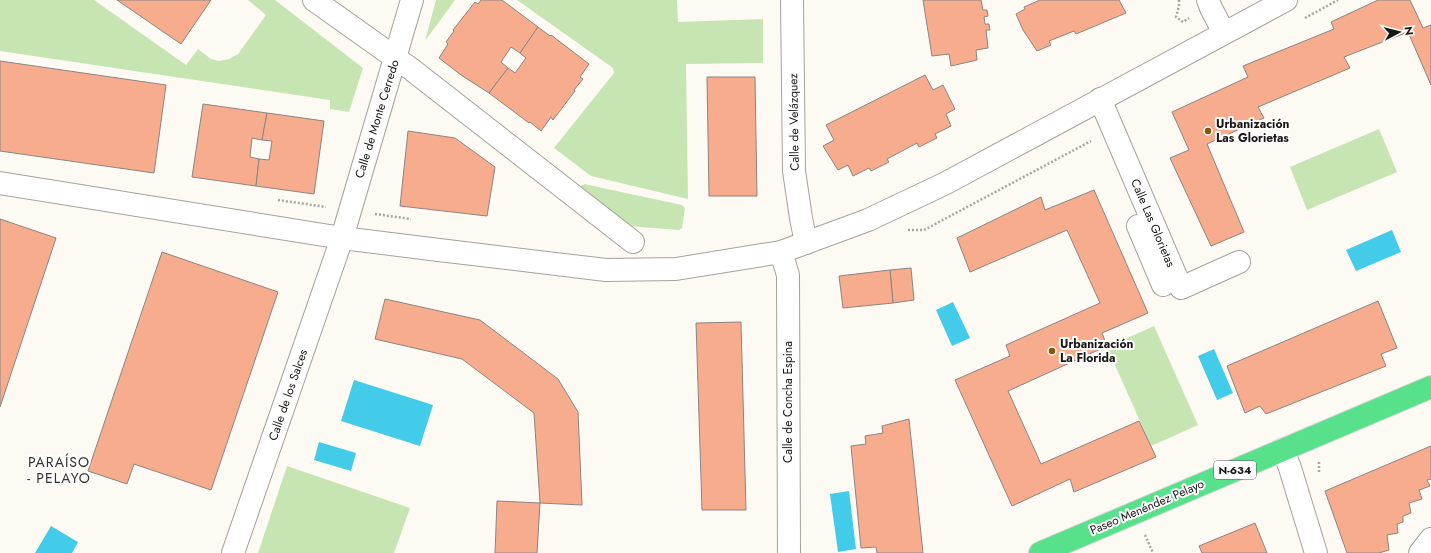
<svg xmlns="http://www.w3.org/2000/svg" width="1431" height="553" font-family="Jost,sans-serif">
<rect width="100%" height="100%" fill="#fdfaf4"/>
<g fill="#c7e5b2">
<polygon points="0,0 94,0 186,65 198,49 211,59 219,61 229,59 238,54 266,15 248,0 275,0 363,68 349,112 330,109 330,100 0,51"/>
<polygon points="436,0 455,0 425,41"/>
<polygon points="517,0 677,0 678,22 763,19 763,63 686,64 688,199 591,176 554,148 614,73 613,68"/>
<polygon points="1379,129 1397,172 1307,210 1290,167"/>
<polygon points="584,184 682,205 685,208 682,228 679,230 628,226 580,189 581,186"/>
<polygon points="1154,326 1198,425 1151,446 1107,347"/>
<polygon points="287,466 410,508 394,553 258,553"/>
</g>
<g fill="#43cbea">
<polygon points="1392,230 1401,252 1356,271 1346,250"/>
<polygon points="953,302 970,338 952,346 936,310"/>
<polygon points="1214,349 1233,393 1217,400 1198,356"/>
<polygon points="354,380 433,405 420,446 341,421"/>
<polygon points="319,442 356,453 351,471 314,460"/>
<polygon points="849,491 856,549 838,552 830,494"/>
<polygon points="51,526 78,542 72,553 35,553"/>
</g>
<g fill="#f7ad8d" stroke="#8b8482">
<polygon points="117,0 211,0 181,44"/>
<polygon points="481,0 502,0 538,27 520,53 511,47 501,62 508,68 489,93 461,75 439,58 448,44 446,42 454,31 453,30 475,2 478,4"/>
<polygon points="923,0 981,0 983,10 987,10 988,16 984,17 985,24 989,24 990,30 986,30 988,48 976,50 977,60 951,66 949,54 932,56"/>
<polygon points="1040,0 1119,0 1126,13 1076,34 1074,31 1049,41 1051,45 1037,51 1023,30 1016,14 1025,9 1024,7"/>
<polygon points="1378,0 1410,0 1423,28 1431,25 1431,85 1408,32 1344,57 1350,68 1258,107 1264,118 1207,144 1244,232 1211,246 1170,158 1189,150 1172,112 1248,77 1243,66 1334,29 1331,22"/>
<polygon points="538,27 550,36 551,35 589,64 580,77 583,79 574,90 575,91 553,120 551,117 541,131 530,122 529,123 489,93 508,68 515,73 526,58 520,53"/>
<polygon points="0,61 166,85 154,173 0,151"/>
<polygon points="925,75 933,90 943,85 955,109 946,114 951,126 935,134 937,138 919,147 917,143 887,159 889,162 871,171 869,168 853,176 848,165 838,170 823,146 834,140 826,125"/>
<polygon points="707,77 755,77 757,196 709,196"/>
<polygon points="203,104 267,113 262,140 252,138 250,157 259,159 256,186 192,177"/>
<polygon points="267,113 324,121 314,194 256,186 259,159 269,160 272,141 262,140"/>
<polygon points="408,131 455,138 495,167 487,216 400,206"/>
<polygon points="1094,190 1148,313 1102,333 1107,346 1008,391 1041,464 1139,421 1156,457 1074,492 1070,479 1012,506 955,380 1010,356 1006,345 1100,303 1067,230 970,272 957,238 1041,197 1045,210"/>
<polygon points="0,219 56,238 0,407"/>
<polygon points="162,252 278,292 211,490 134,464 127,484 88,471"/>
<polygon points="911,268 914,300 893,303 890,270"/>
<polygon points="890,270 893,303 843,308 839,276"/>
<polygon points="385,299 480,320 558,379 578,412 582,505 540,503 534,413 462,359 375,339"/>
<polygon points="1378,301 1397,348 1381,354 1386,366 1266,414 1260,406 1245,413 1227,366"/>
<polygon points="741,322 746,510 702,510 696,323"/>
<polygon points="909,419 923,553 877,553 876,547 861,548 851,446 866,444 865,436 883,433 882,426"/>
<polygon points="1431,446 1431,479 1427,480 1430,486 1419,490 1422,499 1409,503 1411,513 1403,516 1403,522 1397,524 1398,533 1387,535 1389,550 1379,553 1347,553 1325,491"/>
<polygon points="497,501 540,503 537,553 495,553"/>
<polygon points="1255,523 1267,553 1202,553 1199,546"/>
</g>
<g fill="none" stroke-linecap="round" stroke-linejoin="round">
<defs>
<g id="minor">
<polyline points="314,0 411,69 633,242"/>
<polyline points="792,0 794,171 801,218 806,243"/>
<polyline points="1208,0 1211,8 1224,33"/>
<polyline points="1100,99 1181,288 1239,262"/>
<polyline points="0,183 342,238 439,250 606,270 676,269 781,252 868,220 946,183 1286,0"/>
<polyline points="1138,226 1163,285"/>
<polyline points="781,252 788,275 789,553"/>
<polyline points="1283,450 1290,468 1316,553"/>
<polyline points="233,553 342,238 412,0"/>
<polyline points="1420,553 1431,539"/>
</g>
<polyline id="highway" points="1040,553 1431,387"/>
</defs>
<use href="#minor" stroke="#a5a29c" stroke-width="24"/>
<use href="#highway" stroke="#d5d5d5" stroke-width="24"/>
<g stroke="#a8a6a1" stroke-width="2.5" stroke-dasharray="2 2" stroke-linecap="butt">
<polyline points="1179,0 1179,6 1176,17 1183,22 1189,18"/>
<polyline points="1305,18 1338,0"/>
<polyline points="278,200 326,207"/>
<polyline points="375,214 411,219"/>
<polyline points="908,230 924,230 1091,141"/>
<polyline points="1319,472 1319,461"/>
<polyline points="1145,535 1153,553"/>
</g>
<use href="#minor" stroke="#fff" stroke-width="22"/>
<use href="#highway" stroke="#58e18b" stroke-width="22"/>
</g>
<g fill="#8a5503" stroke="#fff" stroke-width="1.5">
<circle cx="1208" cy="131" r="4"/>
<circle cx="1052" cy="351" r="4"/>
</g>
<g text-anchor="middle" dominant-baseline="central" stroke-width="4" stroke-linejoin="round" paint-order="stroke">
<rect fill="#fff" stroke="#5d5d5b" stroke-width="1" x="1214" y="461" width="42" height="18" rx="3"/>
<g font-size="11" font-weight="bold" fill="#181715">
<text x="1235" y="470">N-634</text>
</g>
<g font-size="12" fill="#181715" stroke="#fff">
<text transform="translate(377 119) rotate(-73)">Calle de Monte Cerredo</text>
<text transform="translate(794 122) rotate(-91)">Calle de Velázquez</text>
<text transform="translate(1153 223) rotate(67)">Calle Las Glorietas</text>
<text transform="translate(288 395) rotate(-71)">Calle de los Salces</text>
<text transform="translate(788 402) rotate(-90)">Calle de Concha Espina</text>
<text transform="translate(1147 507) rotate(-23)">Paseo Menéndez Pelayo</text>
</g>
<g font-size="12" font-weight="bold" fill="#181715" stroke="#fff" text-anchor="start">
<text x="1216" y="124">Urbanización<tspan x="1216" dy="14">Las Glorietas</tspan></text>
<text x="1060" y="344">Urbanización<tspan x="1060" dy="14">La Florida</tspan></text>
</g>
<g font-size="14" letter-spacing="1" fill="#34312d" stroke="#fff">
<text x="59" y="462">PARAÍSO<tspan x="59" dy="16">- PELAYO</tspan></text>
</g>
</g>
<g transform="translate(1399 32) rotate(83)" stroke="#ffffff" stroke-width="3" paint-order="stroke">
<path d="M0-3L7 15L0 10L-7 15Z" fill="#181715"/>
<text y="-6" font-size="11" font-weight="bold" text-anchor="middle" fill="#181715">N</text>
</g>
</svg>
